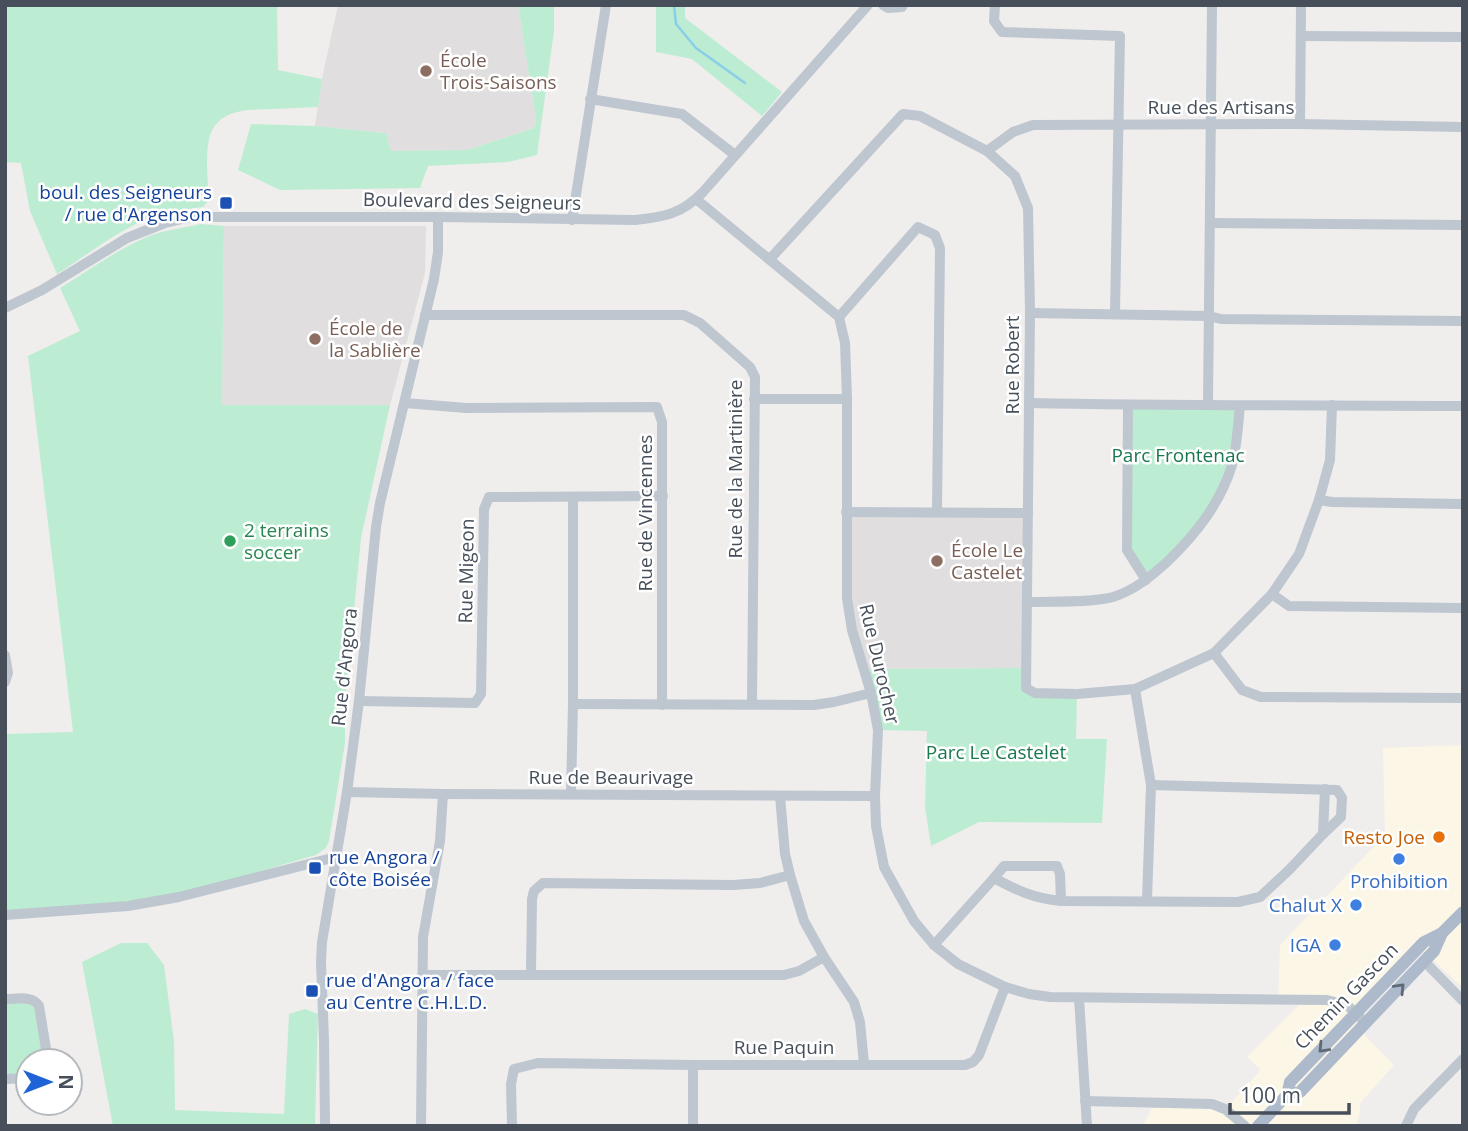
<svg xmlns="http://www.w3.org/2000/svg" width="1468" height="1131" font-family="'Open Sans',sans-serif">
<rect width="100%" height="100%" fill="#f0eded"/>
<polygon fill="#fbf6e6" points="1463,745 1463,984 1461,986 1418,946 1349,1019 1394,1065 1361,1102 1357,1126 1143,1126 1152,1108 1213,1108 1220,1114 1261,1070 1247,1057 1300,1004 1278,1002 1280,945 1385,835 1383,748"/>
<g fill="#e1dedf">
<polygon points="338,5 518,5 536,119 534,128 467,150 391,151 386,133 315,126 322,79"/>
<polygon points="224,226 426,226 425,273 390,405 222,405"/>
<polygon points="846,512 1028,513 1027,668 863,669 852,630"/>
</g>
<g fill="#bcedd2">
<path d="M5,5H277L278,70L322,79L318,107C303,108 288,108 273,109C248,110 217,108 209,139C205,159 208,181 209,200L203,207C187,209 170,211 155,216C122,227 86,256 57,274L30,211L21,163L5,162Z"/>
<polygon points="518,5 554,5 554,31 537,155 508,162 428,166 420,188 280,190 238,170 251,124 315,126 386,133 391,151 467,150 534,128 536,119"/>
<polygon points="656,5 685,5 685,18 782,92 762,116 692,59 656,52"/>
<path d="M201,224L224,226L222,405H390L361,538L345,702V743L329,841L326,848L316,855L196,890L129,903L5,911V734L73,732L28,356L80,331L60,288C88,271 116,250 147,237C164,230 183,228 201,224Z"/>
<polygon points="1128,405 1240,406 1234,427 1227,464 1214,499 1198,524 1147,577 1127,550"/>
<polygon points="1027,668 1026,688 1077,694 1076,739 1107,739 1102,823 979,822 931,846 925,807 927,731 878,730 863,669"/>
<polygon points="121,943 147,943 164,965 174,1041 175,1110 284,1114 289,1014 305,1009 318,1014 315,1126 113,1126 82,962"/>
<polygon points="5,999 32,999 48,1061 28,1061 28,1078 5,1079"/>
</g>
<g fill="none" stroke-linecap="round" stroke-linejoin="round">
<polyline stroke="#8acee8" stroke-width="2.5" points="674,5 676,24 696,48 745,83"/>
<g stroke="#bec6cf" stroke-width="10">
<polyline points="883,5 888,8 902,7 903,5"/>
<polyline points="995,5 994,21 1002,32 1120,36 1115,314"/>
<polyline points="1301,36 1463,37"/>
<polyline points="590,99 682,114 735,155"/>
<polyline points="1300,124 1301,5"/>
<polyline points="987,151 1013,132 1033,125 1300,124 1463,127"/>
<polyline points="696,199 839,317 845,343 847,399 847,598 852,630 871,693 878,730 875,796 876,826 884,867 914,921 934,945 958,964 1005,987 1029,994 1050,997 1327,1000 1347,1005 1366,1023"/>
<polyline points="572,220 606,5"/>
<polyline points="1211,223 1463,225"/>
<polyline points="770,259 903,114 920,116 987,151 1015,176 1028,208 1030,313 1026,688 1035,693 1077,694 1135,689 1214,653 1272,594 1299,554 1319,500 1330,460 1332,405"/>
<path d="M5,308L42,290L127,238L165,223L191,217H438L635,220C664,217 682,214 703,192L868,5"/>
<polyline points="1030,313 1209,316 1221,319 1463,321"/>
<polyline points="425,315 684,315 700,323 750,367 755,377 752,704"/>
<polyline points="839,317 918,227 935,235 940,248 937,512"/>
<polyline points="754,399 847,399"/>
<polyline points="405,403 466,408 657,407 662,422 662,705"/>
<path d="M1030,403C1174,406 1318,405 1463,406"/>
<polyline points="1208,404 1212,5"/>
<polyline points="1128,405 1127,550 1146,580"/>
<polyline points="1319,500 1332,502 1463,504"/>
<polyline points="846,512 1028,513"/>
<polyline points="1272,594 1289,606 1463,608"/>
<path d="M1027,602C1052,601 1091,603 1113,597C1135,590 1150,577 1167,562C1196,534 1220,504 1232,465C1237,446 1238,425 1240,406"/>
<polyline points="1214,653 1242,690 1261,697 1463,698"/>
<polyline points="5,655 8,673 5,682"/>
<polyline points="1135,689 1151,785 1147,900"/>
<polyline points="359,701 475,703 481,694 484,509 489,497 663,496"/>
<polyline points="573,704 814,705 834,702 871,693"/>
<polyline points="1151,785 1337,790 1342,798 1341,817 1323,834"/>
<polyline points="347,792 443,794 875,796"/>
<polyline points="571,794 573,704 573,498"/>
<polyline points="780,796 785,854 790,875 804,921 824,957 854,1002 860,1022 864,1064"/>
<polyline points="994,878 1004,866 1057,866 1060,874 1061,901"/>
<polyline points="5,915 128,906 179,897 336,857"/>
<path d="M934,945L994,878C1018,891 1033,898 1061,901L1238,902L1260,897L1289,870L1323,834L1325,789"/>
<polyline points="1425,962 1463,1001"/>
<polyline points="531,974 532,899 534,891 543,883 733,885 760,883 790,875"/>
<polyline points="422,975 784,975 799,971 824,957"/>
<polyline points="1079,998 1087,1126"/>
<path d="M5,999C17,999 33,995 39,1006L48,1061"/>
<polyline points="693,1065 693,1126"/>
<polyline points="5,1079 28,1078"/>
<polyline points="1085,1101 1212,1104 1225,1109 1245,1126"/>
<polyline points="325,1126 324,1040 321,962 322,942 347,792 359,701 376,527 380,503 434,279 438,252 438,217"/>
<polyline points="421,1126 423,937 440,841 443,794"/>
<polyline points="512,1126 511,1084 514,1069 538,1063 693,1065 965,1065 973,1062 979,1055 1005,987"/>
<polyline points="1406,1126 1414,1109 1463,1059"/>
</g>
<g stroke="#adbacb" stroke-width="12">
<polyline points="1287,1095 1300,1092 1434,951 1442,933 1463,912"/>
<polyline points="1258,1126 1287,1095 1290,1082 1424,942 1442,933"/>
</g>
</g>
<defs><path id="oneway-chevron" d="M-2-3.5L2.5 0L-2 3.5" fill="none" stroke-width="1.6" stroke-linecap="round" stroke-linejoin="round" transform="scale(1.75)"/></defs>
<g stroke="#606a76">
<use href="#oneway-chevron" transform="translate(1400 988) rotate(-46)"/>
<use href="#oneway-chevron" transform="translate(1323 1048) rotate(134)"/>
</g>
<g fill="#8d6e63" stroke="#fff" stroke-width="2.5">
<circle cx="426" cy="71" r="7"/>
<circle cx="315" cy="339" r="7"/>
<circle cx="937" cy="561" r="7"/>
</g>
<g fill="#1a4fb4" stroke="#fff" stroke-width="2.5">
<rect x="219" y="196" width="14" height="14" rx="3.5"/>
<rect x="308" y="861" width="14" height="14" rx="3.5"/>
<rect x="305" y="984" width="14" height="14" rx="3.5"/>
</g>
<circle fill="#2e9e5b" stroke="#fff" stroke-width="2.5" cx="230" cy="541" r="7"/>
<circle fill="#e8710a" stroke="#fff" stroke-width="2.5" cx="1439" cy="837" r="7"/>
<g fill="#3f7fe0" stroke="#fff" stroke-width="2.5">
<circle cx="1399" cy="859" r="7"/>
<circle cx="1356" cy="905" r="7"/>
<circle cx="1335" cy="945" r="7"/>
</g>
<g text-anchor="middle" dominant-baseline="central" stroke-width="5" stroke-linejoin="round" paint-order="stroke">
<g font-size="19" fill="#785e54" stroke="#fff" text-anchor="start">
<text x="440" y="60">École<tspan x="440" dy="22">Trois-Saisons</tspan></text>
<text x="329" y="328">École de<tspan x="329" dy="22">la Sablière</tspan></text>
<text x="951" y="550">École Le<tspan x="951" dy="22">Castelet</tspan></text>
</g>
<g font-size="19" fill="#464f5a" stroke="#fff">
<text x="1221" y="107">Rue des Artisans</text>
<text transform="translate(472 201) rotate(1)">Boulevard des Seigneurs</text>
<text transform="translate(1012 365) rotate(-90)">Rue Robert</text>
<text transform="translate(735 469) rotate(-90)">Rue de la Martinière</text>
<text transform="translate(645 513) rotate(-90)">Rue de Vincennes</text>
<text transform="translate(466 571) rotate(-89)">Rue Migeon</text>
<text transform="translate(880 664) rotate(77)">Rue Durocher</text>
<text transform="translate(344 667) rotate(-84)">Rue d'Angora</text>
<text x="611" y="777">Rue de Beaurivage</text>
<text transform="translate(1346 996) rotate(-46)">Chemin Gascon</text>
<text x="784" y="1047">Rue Paquin</text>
</g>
<g font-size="19" fill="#164399" stroke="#fff" text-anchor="start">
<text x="212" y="192" text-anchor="end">boul. des Seigneurs<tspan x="212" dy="22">/ rue d'Argenson</tspan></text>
<text x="329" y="857">rue Angora /<tspan x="329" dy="22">côte Boisée</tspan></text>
<text x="326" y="980">rue d'Angora / face<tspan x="326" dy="22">au Centre C.H.L.D.</tspan></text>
</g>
<g font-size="19" fill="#1a784f" stroke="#fff">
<text x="1178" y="455">Parc Frontenac</text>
<text x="996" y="752">Parc Le Castelet</text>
</g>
<g font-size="19" fill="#27864d" stroke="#fff" text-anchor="start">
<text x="244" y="530">2 terrains<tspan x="244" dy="22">soccer</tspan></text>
</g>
<g font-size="19" fill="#c56008" stroke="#fff" text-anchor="end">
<text x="1425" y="837">Resto Joe</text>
</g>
<g font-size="19" fill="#366cbe" stroke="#fff" text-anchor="end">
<text x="1399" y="881" text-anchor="middle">Prohibition</text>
<text x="1342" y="905">Chalut X</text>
<text x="1321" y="945">IGA</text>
</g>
</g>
<rect width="1468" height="1131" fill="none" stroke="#464f5a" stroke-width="14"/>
<g transform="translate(49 1082) rotate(90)"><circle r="33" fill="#ffffff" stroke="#b5b9bd" stroke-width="2"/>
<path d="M0-5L12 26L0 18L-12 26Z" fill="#1f63d7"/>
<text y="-10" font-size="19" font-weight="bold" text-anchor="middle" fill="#464f5a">N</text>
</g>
<path d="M1230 1103v10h119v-10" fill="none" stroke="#464f5a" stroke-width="3.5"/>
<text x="1240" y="1103" font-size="21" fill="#464f5a" stroke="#ffffff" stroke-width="5" paint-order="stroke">100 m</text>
</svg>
